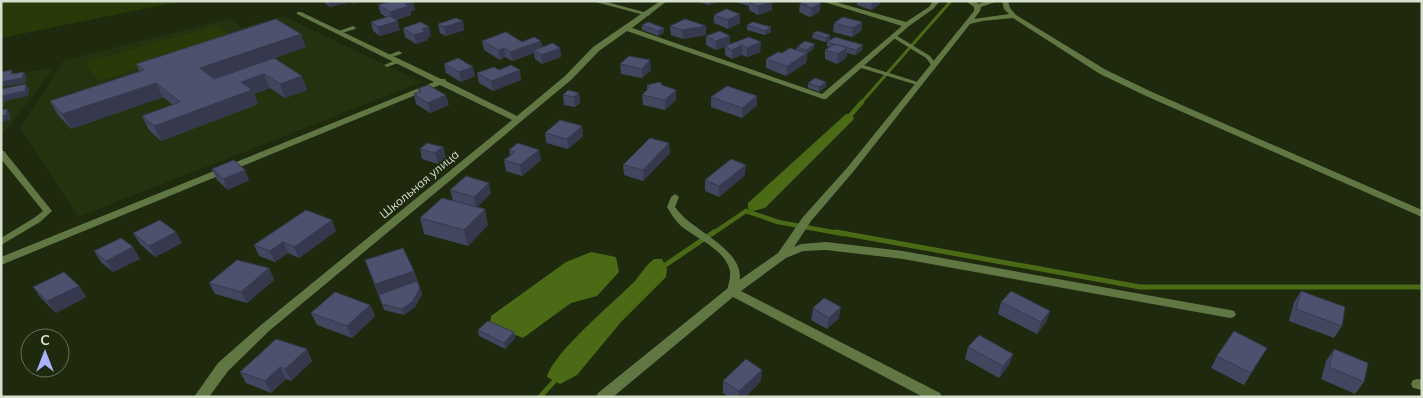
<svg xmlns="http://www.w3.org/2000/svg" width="1423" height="398" font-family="Mulish,sans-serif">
<rect width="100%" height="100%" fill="#1e290e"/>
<g fill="#243210">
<polygon points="282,16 422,82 78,217 20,128 64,60 233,18 240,28"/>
<polygon points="54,68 5,131 1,133 1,75"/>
</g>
<g fill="#273a07">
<polygon points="1,1 182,1 1,38"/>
<polygon points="218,25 235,40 98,81 85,63"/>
</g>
<g fill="#4a6a15">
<polygon points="846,114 852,114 854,119 765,208 753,211 748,209 748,203"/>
<polygon points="591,252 616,257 619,272 597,296 571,303 523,338 490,325 491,316 566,262"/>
<path d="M654,259H662L667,269L666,277L621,322L577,375L560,384L547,377C554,352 613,303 634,282C641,274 645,266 654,259Z"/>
</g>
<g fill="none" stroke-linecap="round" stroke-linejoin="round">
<polyline stroke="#4a6a15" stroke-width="3" points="861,103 951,1"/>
<g stroke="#4a6a15" stroke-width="4.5">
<polyline points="848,118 862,102"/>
<polyline points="746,211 778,222 843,234"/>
<polyline points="712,234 746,211"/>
</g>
<g stroke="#4a6a15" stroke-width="5">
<polyline points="836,232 1140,287 1422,287"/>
<polyline points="661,268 714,232"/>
<polyline points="540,397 558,377"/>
</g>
<g fill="#607744" fill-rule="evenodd">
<polygon points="592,1 603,1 651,14 648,16"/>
<polygon points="353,26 356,28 355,29 339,34 336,32"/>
<polygon points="894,34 930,56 937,65 936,66 932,66 926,58 892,37 892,35"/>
<polygon points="399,51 402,53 401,54 389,58 386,56"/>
<polygon points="399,59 402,61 401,62 387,67 384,65"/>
<polygon points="860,64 921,83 923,84 921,85 917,85 858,67 858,65"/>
<polygon points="1,151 4,151 52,211 40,222 1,245 1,238 34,218 43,211 1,159"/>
<path d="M675,194L679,197L675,207C694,235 756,251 736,293H728L727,291C728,285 731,278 730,271C725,249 697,239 681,226C675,220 671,214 667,207L671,197Z"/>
</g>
<g fill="#607744" fill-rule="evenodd">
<polygon points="660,1 667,1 632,28 822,94 902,26 821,1 832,1 906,22 929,7 933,1 940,1 933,9 909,26 826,99 823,99 627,31 599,51 571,80 269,331 228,371 209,397 194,397 218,363 261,325 512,120 440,85 1,265 1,257 434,82 297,14 297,12 301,12 441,79 445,79 446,81 517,116 565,76 593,47"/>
<polygon points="966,1 974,1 979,4 987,1 998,1 981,7 980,11 974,19 1009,14 1004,9 1002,1 1008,1 1010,8 1016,15 1106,70 1152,92 1422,210 1422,217 1146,96 1100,74 1013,18 982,21 970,24 853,172 811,221 794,247 801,244 826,242 903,251 1230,310 1234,311 1236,314 1234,317 1230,318 903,259 826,250 803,251 786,258 741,291 940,393 942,397 923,397 733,297 613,397 596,397 598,393 728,288 778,253 803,217 847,168 974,11 974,7"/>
<polygon points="1418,379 1422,380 1422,390 1413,388 1411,384 1413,380"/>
</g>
</g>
<g fill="#42465f">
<polygon points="324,1 345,1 346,3 330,7 325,3"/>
<polygon points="696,1 718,1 709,5"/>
<polygon points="732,1 771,1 772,2 772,10 758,15 749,10 749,6"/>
<polygon points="804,1 820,11 811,17 804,15 804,14 799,12 800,4"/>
<polygon points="857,1 881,1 880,4 871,10 857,5"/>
<polygon points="378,5 415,10 410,12 411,15 396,20 400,30 380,36 373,31 371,22 386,17 381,14"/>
<polygon points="740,14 740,23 728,29 714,23 714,15"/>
<polygon points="862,22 861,31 852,37 833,32 834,23"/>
<polygon points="438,24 464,30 446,36 440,33"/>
<polygon points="642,25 664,28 664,32 658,36 642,30"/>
<polygon points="747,25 771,32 765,35 747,30"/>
<polygon points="670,26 706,35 683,39 671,35"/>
<polygon points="403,28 431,36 428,37 428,40 416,44 405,37"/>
<polygon points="813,33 830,35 830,40 825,42 812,38"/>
<polygon points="706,36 730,44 761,42 760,52 747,57 742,55 732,59 725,55 725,47 716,50 706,45"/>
<polygon points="482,41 541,41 542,47 560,48 561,57 542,64 535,59 534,53 512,61 505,57 500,60 484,50"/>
<polygon points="827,42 862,50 855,55 847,53 846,58 837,64 825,59 825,50 829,47 827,46"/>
<polygon points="306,47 275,58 307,90 285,98 270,88 254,94 258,104 161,141 149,130 142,116 173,105 163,97 71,129 58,115 50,101 140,72 136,64"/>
<polygon points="797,47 814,48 807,54 806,63 786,76 766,68 766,59 782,53 796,50"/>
<polygon points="444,64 475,76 461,82 446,73"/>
<polygon points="620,64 651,70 642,78 621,74"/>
<polygon points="499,70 521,80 493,91 479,83 477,73"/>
<polygon points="808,83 826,86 819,92 808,88"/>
<polygon points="647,85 662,85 676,90 676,100 665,110 643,105 642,95 647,90"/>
<polygon points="418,89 449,105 430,113 416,104 414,94 419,92"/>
<polygon points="579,93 580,103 575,107 564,105 563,95"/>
<polygon points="711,97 757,105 742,118 711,107"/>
<polygon points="582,126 583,136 568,149 546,143 545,133"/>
<polygon points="443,147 446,158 438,164 422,159 420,149"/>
<polygon points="509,150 541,160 522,176 506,171 504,160 510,155"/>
<polygon points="670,153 643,181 624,175 623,165"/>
<polygon points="212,169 249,180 228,190 217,180"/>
<polygon points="745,175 719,197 705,191 705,180"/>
<polygon points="450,190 491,193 477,207 488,225 468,246 424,234 420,218 453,201"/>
<polygon points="336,231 299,258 288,253 275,262 259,256 254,245"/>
<polygon points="133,233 182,243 155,257 140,244"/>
<polygon points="133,247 140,259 113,272 101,262 94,251"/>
<polygon points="365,260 414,271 422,294 415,307 404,315 384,310"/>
<polygon points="269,268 274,280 247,303 215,294 209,283"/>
<polygon points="79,286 86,297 56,313 41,298 33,287"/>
<polygon points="1301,291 1342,326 1334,338 1289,321 1294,302"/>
<polygon points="1001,302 1050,311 1046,322 1037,334 998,314"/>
<polygon points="370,305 375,316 352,338 317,325 311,313"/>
<polygon points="813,308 839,318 827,329 811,320"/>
<polygon points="478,330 514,332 515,338 505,349 479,336"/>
<polygon points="968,347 1013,354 1009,365 999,378 965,359"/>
<polygon points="1267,348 1244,385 1211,368 1217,356"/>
<polygon points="307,349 312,361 291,381 286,379 271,393 246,383 240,372"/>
<polygon points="1334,349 1364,382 1355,394 1321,379 1326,361"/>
<polygon points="723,381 761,381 745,397 729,397 723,393"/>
</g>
<g fill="#36394d">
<polygon points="328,1 345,1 346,3 330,7"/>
<polygon points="352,1 363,1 353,4"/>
<polygon points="709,1 718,1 709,5"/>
<polygon points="872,1 881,1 880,4 871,10"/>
<polygon points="413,2 415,10 410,12 411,15 392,21 390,12 405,4"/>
<polygon points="772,2 772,10 758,15 758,6"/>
<polygon points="821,3 820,11 811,17 812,8"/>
<polygon points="740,14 740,23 728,29 728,20"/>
<polygon points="398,21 400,30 380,36 378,27"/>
<polygon points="463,21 464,30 446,36 444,27"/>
<polygon points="862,22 861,31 852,37 853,28"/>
<polygon points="706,26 706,35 683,39 682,30"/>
<polygon points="429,27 431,36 428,37 428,40 416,44 414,35 422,29"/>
<polygon points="771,27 771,32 765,35 765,31"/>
<polygon points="664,28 664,32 658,36 658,31"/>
<polygon points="301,34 306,47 206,82 200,68"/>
<polygon points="830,35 830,40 825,42 826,38"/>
<polygon points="730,36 730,45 716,50 716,41"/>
<polygon points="541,41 542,50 534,50 534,53 512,61 510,52"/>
<polygon points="761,42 760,52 747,57 747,48"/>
<polygon points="815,44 814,48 807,54 806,63 786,76 787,66 806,54 806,50"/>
<polygon points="742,45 742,55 732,59 732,50"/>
<polygon points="863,45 862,50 855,55 856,50"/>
<polygon points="504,48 505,57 500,60 498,50"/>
<polygon points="560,48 561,57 542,64 541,55"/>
<polygon points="847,48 846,58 837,64 838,54"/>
<polygon points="650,60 651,70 642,78 642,69"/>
<polygon points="473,67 475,76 461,82 459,72"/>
<polygon points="520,70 521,80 493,91 491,81"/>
<polygon points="24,72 26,76 25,83 1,87 1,82"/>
<polygon points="264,74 270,88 254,94 258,104 161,141 154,126 241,82"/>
<polygon points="302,76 307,90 285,98 280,84"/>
<polygon points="826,82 826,86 819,92 819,87"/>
<polygon points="156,83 163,97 71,129 62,114"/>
<polygon points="26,84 29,89 28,96 5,101 3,107 1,108 2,96"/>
<polygon points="676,90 676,100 665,110 665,100"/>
<polygon points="579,93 580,103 575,107 574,97"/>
<polygon points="446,95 449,105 430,113 428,103"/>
<polygon points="757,96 757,105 742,118 742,108"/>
<polygon points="7,109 10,114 10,120 1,122 1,116"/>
<polygon points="582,126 583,136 568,149 567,139"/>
<polygon points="669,143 670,153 643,181 643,170"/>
<polygon points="443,147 446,158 438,164 435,153"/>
<polygon points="539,150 541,160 522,176 520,165"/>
<polygon points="746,165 745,175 719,197 719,186"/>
<polygon points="245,170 249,180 228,190 223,179"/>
<polygon points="489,183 491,193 476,208 474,197"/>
<polygon points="485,209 488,225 468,246 464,230"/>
<polygon points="332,220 336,231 299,258 294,247"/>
<polygon points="176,232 182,243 155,257 149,246"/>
<polygon points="283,242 288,253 275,262 270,251"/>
<polygon points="133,247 140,259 113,272 106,261"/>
<polygon points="269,268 274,280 247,303 241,292"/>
<polygon points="414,271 419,287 381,301 375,284"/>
<polygon points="79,286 86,297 56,313 47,301"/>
<polygon points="420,288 422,294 415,307 404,315 402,309"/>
<polygon points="370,305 375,316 352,338 347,326"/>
<polygon points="841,307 839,318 827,329 829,318"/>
<polygon points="1050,311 1046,322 1037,334 1041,322"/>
<polygon points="514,332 515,338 505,349 504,343"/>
<polygon points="307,349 312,361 291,381 285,369"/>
<polygon points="1013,354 1009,365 999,378 1003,366"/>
<polygon points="280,367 286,379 271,393 265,381"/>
<polygon points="762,370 761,381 745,397 739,397 739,391"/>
</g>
<g fill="#4d516e" stroke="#36394d">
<polygon points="391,1 413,1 413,2 405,4 409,6 390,12 378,5"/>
<polygon points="771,1 772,2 758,6 749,2"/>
<polygon points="804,1 816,1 821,3 812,8 805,6 807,5 800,4"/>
<polygon points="726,9 740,14 728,20 714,15"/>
<polygon points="390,16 398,21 378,27 371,22"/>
<polygon points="843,17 862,22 853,28 834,23"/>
<polygon points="456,18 463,21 444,27 438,24"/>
<polygon points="276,19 301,34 200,68 214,79 274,58 302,76 280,84 264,74 241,82 252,90 154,126 142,116 180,102 156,83 62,114 50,101 144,70 136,64"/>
<polygon points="685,19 706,26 682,30 670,26"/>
<polygon points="421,22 429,27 422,29 426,31 414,35 403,28"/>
<polygon points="648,22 664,28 658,31 642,25"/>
<polygon points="753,22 771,27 765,31 747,25"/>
<polygon points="720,31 730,36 716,41 706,36"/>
<polygon points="817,31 830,35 826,38 813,33"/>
<polygon points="506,32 522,42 534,37 541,41 510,52 504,48 498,50 482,41"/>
<polygon points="749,37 761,42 747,48 742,45 732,50 725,46"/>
<polygon points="835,37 863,45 856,50 827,42"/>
<polygon points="805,41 815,44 806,50 797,47"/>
<polygon points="553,43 560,48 541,55 534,50"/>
<polygon points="835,44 847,48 838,54 825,50"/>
<polygon points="790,48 807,53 787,66 766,59 778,52 782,53"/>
<polygon points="629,56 650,60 642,69 620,64"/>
<polygon points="458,58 473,67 459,72 444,64"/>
<polygon points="511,65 520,70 491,81 477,73 494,67 499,70"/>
<polygon points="12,70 11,74 24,72 22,78 1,82 1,72"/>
<polygon points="815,78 826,82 819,87 808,83"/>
<polygon points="660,82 662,85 676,90 665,100 642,95 649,88 647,85"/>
<polygon points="26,84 25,91 2,96 1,97 1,89"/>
<polygon points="428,85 446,95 428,103 414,94 421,91 418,89"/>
<polygon points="727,86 757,96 742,108 711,97"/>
<polygon points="568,90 579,93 574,97 563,95"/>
<polygon points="7,109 7,115 1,116 1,110"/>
<polygon points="560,120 582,126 567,139 545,133"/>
<polygon points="650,138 669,143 643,170 623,165"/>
<polygon points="427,143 443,147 435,153 420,149"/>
<polygon points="518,143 539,150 520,165 504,160 515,152 509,150"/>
<polygon points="731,159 746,165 719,186 705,180"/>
<polygon points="234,160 245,170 223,179 212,169"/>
<polygon points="466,176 489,183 474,197 450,190"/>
<polygon points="442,198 485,209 464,230 420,218"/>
<polygon points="306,210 332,220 294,247 283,242 270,251 254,245"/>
<polygon points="160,220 176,232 149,246 133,233"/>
<polygon points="121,238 133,247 106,261 94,251"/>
<polygon points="403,248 414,271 375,284 365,260"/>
<polygon points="237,260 269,268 241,292 209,283"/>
<polygon points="64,272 79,286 47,301 33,287"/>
<polygon points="417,281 420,288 413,301 402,309 382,304 379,295"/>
<polygon points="1011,291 1050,311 1041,322 1001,302"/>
<polygon points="1301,291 1345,307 1342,326 1296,309"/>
<polygon points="335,292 370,305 347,326 311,313"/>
<polygon points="824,298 841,307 829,318 813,308"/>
<polygon points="488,321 514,332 504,343 478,330"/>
<polygon points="1234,331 1267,348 1251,373 1217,356"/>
<polygon points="979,335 1013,354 1003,366 968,347"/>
<polygon points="276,339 307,349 285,369 280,367 265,381 240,372"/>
<polygon points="1334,349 1368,363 1364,382 1329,367"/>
<polygon points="746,359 762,370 739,391 723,381"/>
</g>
<g text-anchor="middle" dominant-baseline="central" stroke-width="4" stroke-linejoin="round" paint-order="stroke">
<g font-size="12" fill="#d7dfce" stroke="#1e290e">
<text transform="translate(419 184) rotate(-40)">Школьная улица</text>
</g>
</g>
<rect width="1423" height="398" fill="none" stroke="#d7dfce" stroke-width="5"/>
<g transform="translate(45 353)"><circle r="24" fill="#1e290e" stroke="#68725b"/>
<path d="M0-4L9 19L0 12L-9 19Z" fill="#a7b1fc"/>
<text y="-8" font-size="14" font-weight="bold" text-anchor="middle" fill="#d7dfce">С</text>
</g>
</svg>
